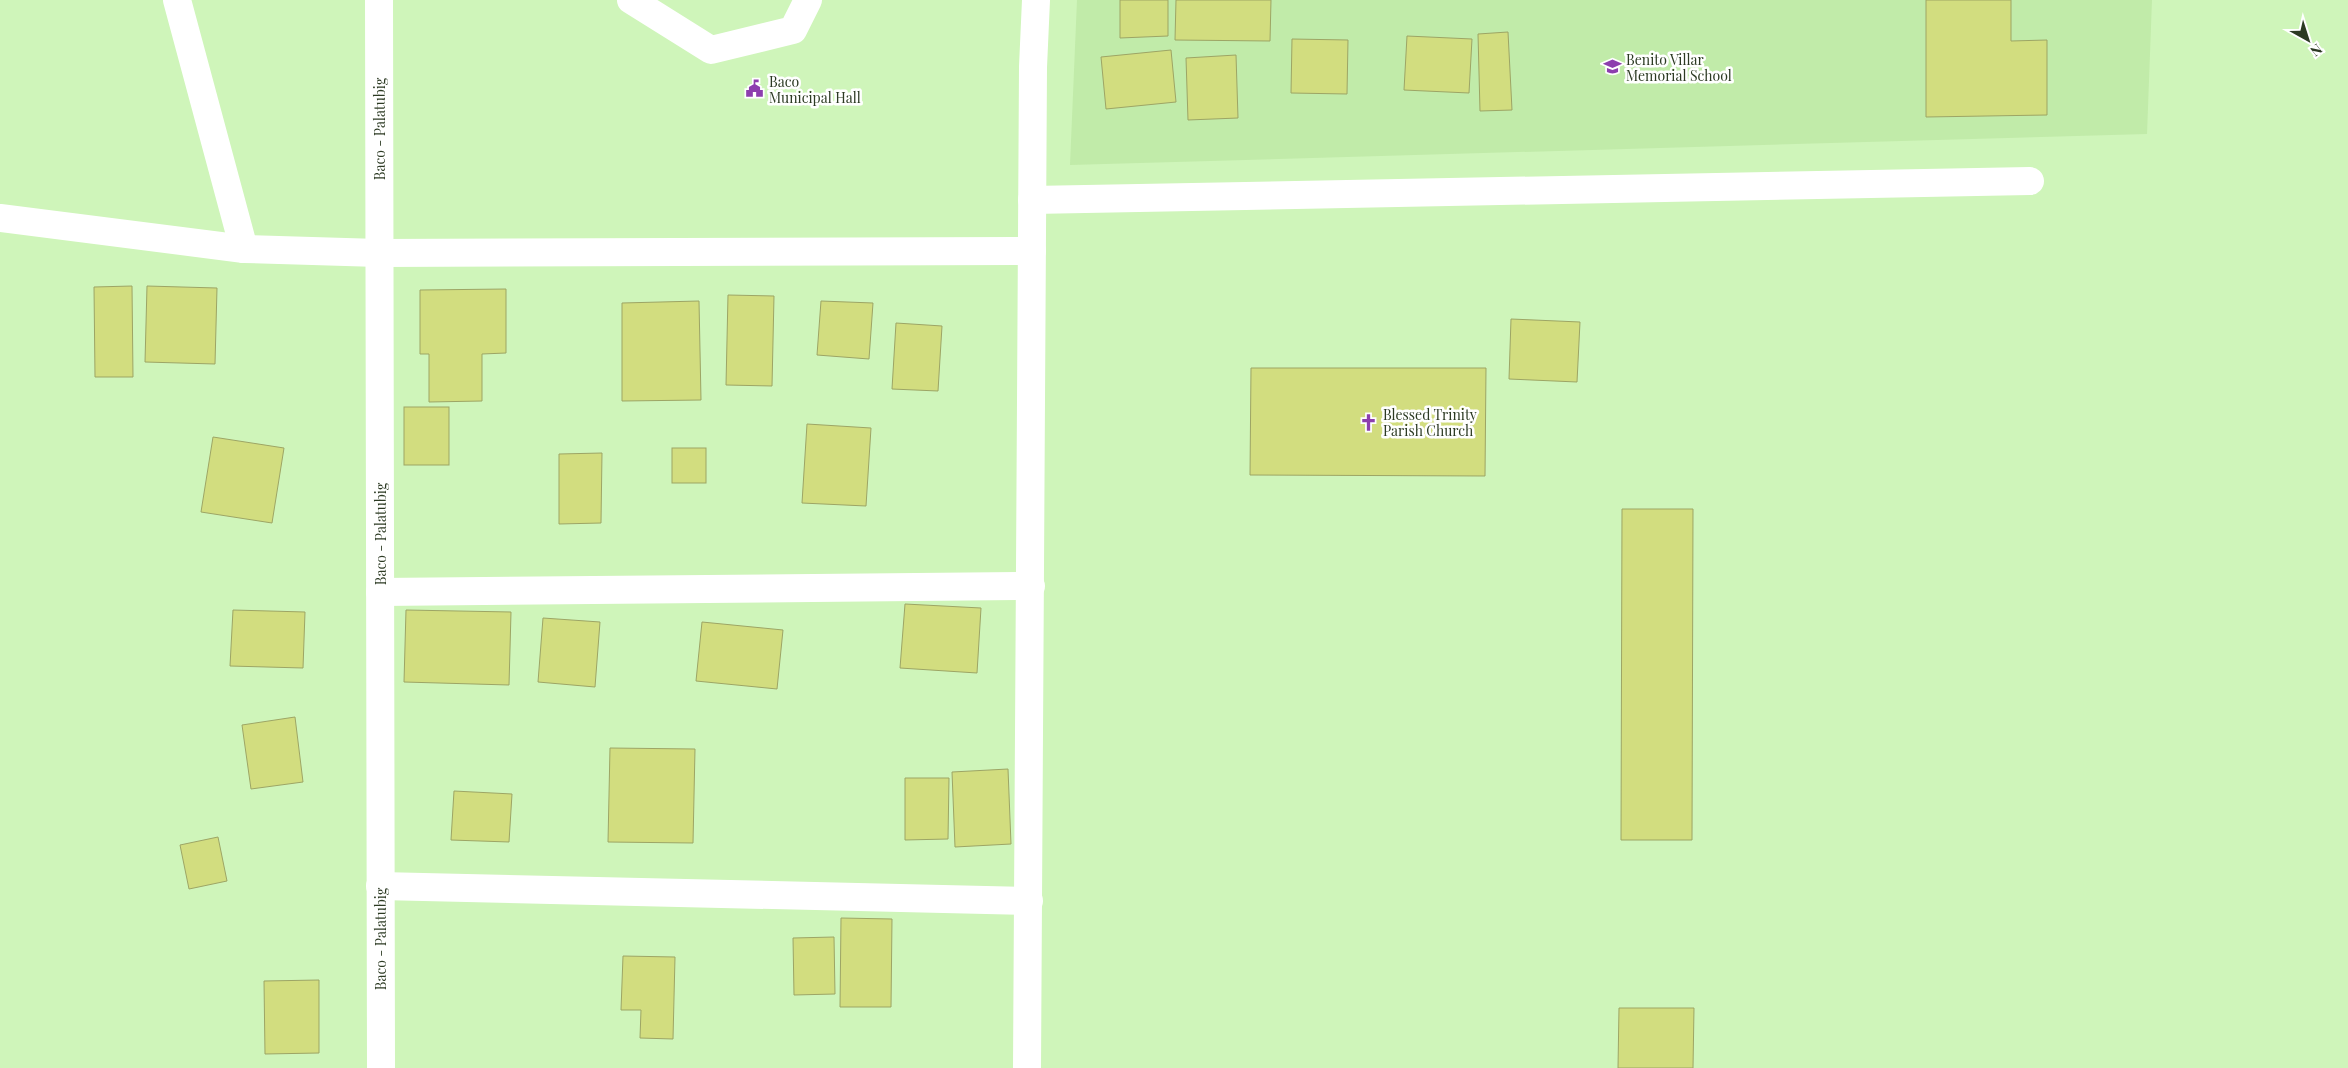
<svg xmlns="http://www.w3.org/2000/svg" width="2348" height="1068" font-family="'Playfair Display',serif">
<rect width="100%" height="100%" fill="#cff5ba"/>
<polygon fill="#c1eba9" points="1077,0 2152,0 2147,134 1070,165"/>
<g fill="#d2dd7f" stroke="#9da565">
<polygon points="1120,0 1168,0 1168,36 1120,38"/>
<polygon points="1176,0 1271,0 1270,41 1175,40"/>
<polygon points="1926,0 2011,0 2011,41 2047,40 2047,115 1926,117"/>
<polygon points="1508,32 1512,110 1480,111 1478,34"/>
<polygon points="1407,36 1472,39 1469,93 1404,90"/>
<polygon points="1292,39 1348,40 1347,94 1291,93"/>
<polygon points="1171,50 1176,102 1106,109 1101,57"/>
<polygon points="1236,55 1238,118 1188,120 1186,58"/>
<polygon points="132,286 133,377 95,377 94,287"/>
<polygon points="147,286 217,288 215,364 145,362"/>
<polygon points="506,289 506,353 482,354 482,401 429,402 429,354 420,354 420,290"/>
<polygon points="728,295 774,296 772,386 726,385"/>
<polygon points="699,301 701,400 622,401 622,303"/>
<polygon points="821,301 873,303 869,359 817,355"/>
<polygon points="1511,319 1580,322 1577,382 1509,379"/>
<polygon points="896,323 942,326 938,391 892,389"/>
<polygon points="1251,368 1486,368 1485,476 1250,475"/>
<rect x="404" y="407" width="45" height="58"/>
<polygon points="807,424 871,428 866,506 802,503"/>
<polygon points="213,437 284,448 272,523 201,512"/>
<rect x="672" y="448" width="34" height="35"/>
<polygon points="602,453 601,523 559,524 559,454"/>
<polygon points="1622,509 1693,509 1692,840 1621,840"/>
<polygon points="905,604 981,608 977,673 900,668"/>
<polygon points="233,610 305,612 303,668 230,666"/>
<polygon points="406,610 511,612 509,685 404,682"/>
<polygon points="543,618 600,622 595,687 538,682"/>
<polygon points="702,622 783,630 777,689 696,681"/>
<polygon points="295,717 303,782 251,789 242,725"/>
<polygon points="610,748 695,749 693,843 608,842"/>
<polygon points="1008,769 1011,844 955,847 952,772"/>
<polygon points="905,778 949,778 948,839 905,840"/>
<polygon points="454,791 512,794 509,842 451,840"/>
<polygon points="218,837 227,881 189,889 180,845"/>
<polygon points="841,918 892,919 891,1007 840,1007"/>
<polygon points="834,937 835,994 794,995 793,938"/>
<polygon points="623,956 675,957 673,1039 640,1038 641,1010 621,1010"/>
<polygon points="319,980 319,1053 265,1054 264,981"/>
<polygon points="1619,1008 1694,1008 1693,1068 1618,1068"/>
</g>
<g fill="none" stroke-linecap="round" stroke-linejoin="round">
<g stroke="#fff" stroke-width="28">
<polyline points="177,0 244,249"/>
<polyline points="379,0 381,1068"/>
<polyline points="631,0 711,50 793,30 808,0"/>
<polyline points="1032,200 2030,181"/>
<polyline points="0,218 244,249 379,253 1032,251"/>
<polyline points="380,592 1031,586"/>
<polyline points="380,886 1029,901"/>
<polyline points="1027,1068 1033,67 1036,0"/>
</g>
</g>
<defs>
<symbol id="school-bare" viewBox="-9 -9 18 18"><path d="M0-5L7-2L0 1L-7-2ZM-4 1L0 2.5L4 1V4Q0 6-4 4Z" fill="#8d3eae" stroke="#fff" stroke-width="2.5" paint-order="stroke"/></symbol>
<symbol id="civic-bare" viewBox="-9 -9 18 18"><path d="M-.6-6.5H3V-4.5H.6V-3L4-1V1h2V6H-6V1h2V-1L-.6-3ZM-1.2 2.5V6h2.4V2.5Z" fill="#8d3eae" stroke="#fff" stroke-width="2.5" paint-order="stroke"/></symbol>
<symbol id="church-bare" viewBox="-9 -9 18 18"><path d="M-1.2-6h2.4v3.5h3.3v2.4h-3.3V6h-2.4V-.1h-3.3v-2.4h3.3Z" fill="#8d3eae" stroke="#fff" stroke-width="2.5" paint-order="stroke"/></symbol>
</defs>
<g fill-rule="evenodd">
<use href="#school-bare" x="1600" y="54" width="25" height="25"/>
<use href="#civic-bare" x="742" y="76" width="25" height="25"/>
<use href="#church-bare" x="1356" y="410" width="25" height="25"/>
</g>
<g text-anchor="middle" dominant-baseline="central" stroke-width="5" stroke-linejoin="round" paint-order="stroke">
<g font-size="14" fill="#2c3a23" stroke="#fff" text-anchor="start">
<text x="1626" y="59">Benito Villar<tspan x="1626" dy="16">Memorial School</tspan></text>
<text x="769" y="81">Baco<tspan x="769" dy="16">Municipal Hall</tspan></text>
<text x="1383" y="414">Blessed Trinity<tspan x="1383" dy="16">Parish Church</tspan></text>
</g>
<g font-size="14" fill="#2c3a23" stroke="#fff">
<text transform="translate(379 129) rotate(-90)">Baco - Palatubig</text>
<text transform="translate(380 534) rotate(-90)">Baco - Palatubig</text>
<text transform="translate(380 939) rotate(-90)">Baco - Palatubig</text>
</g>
</g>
<g transform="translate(2308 40) rotate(141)" stroke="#ffffff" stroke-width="4" paint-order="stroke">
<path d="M0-4L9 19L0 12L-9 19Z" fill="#2c3a23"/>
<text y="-8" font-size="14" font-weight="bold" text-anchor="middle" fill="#2c3a23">N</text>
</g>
</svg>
